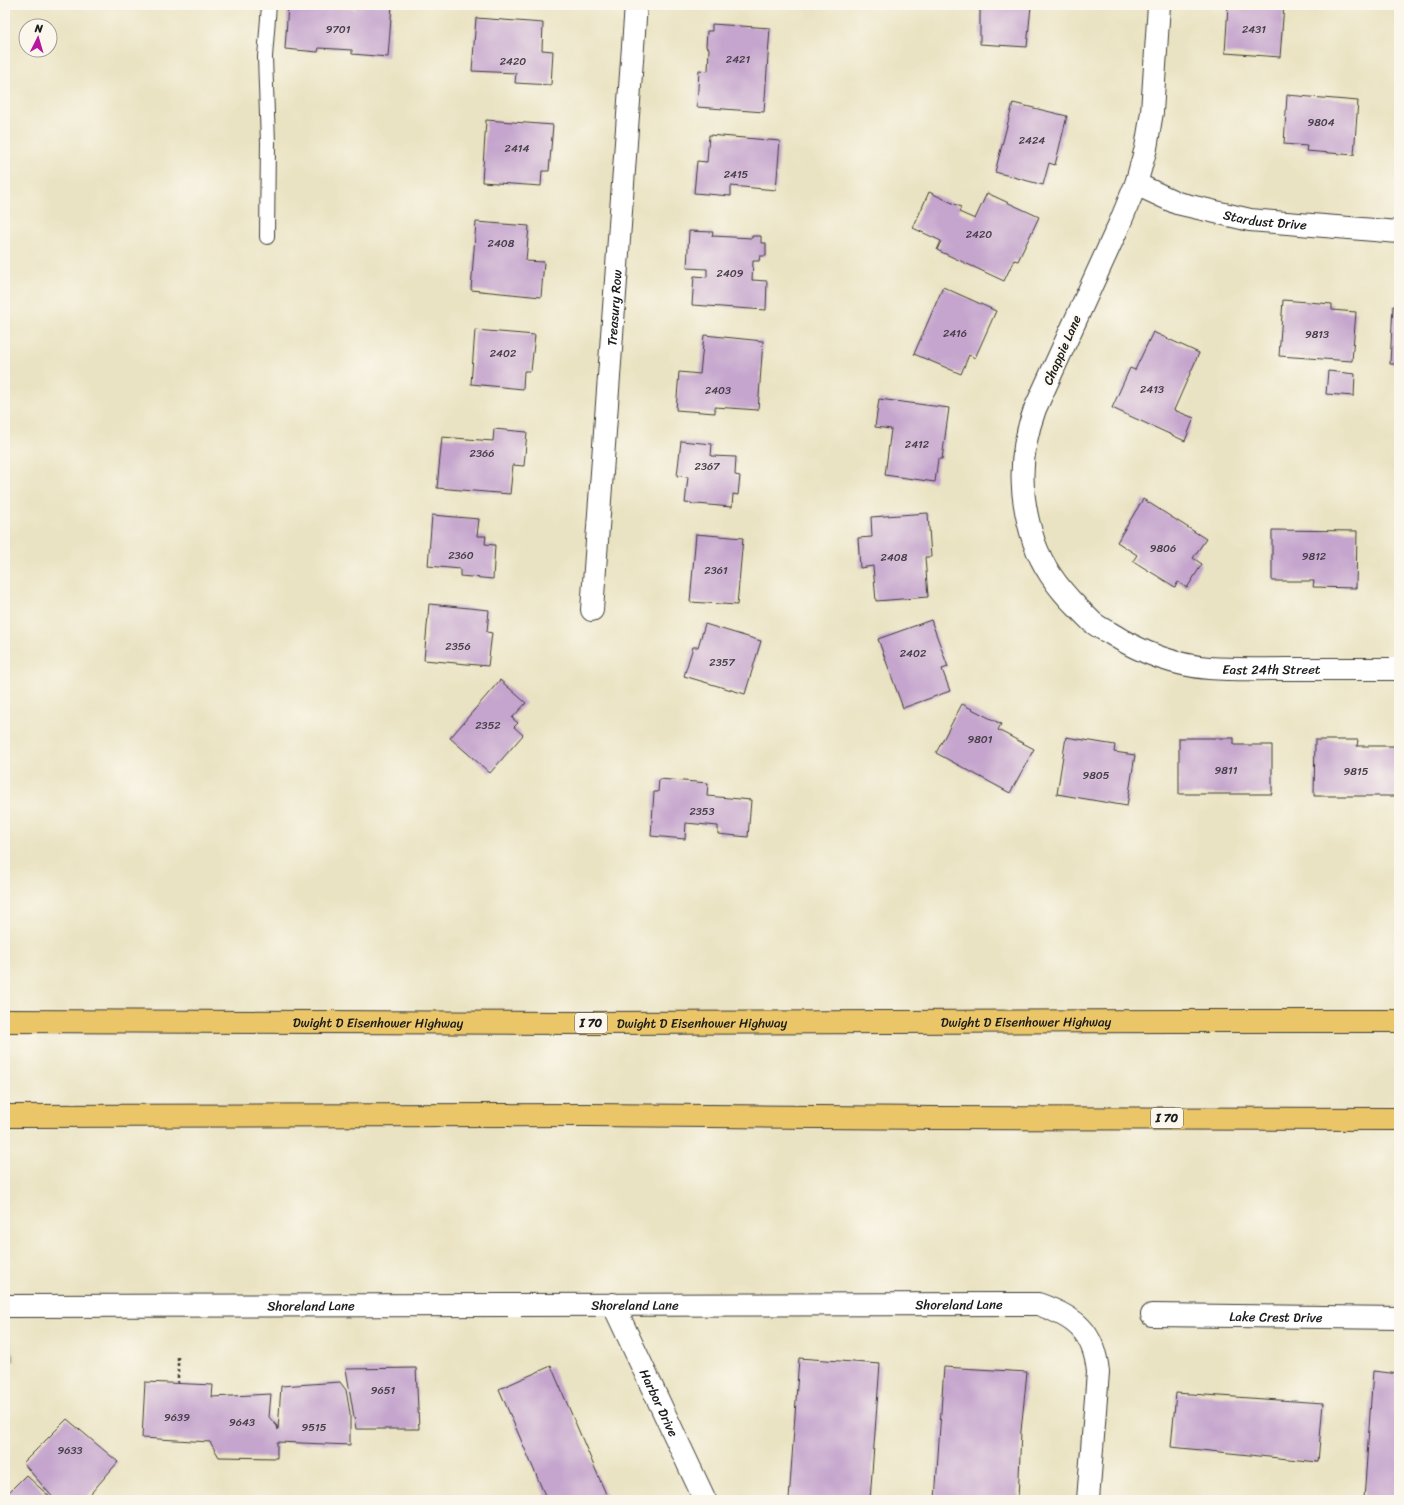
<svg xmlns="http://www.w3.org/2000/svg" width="1404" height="1505" font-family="Sriracha,sans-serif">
<rect width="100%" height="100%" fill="#fbf7ec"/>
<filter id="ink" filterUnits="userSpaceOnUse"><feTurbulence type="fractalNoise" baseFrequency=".025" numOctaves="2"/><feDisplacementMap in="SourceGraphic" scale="8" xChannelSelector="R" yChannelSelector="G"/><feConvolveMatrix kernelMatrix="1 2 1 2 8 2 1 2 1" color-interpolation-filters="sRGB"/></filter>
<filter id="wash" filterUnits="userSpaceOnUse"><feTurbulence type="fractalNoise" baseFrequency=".012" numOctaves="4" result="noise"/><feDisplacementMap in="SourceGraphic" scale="16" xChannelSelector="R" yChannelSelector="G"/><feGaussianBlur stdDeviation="0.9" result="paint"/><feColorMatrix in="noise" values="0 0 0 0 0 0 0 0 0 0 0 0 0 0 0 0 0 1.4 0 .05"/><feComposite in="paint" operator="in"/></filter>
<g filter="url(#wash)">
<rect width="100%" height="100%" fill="#eae3c3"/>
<polygon fill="#9dce7d" stroke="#5c754c" points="5,1333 7,1334 14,1361 5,1357"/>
<g id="blocks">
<g fill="#c5a5cd">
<polygon points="288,5 310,5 357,9 357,5 392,5 388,57 352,54 352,50 319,48 318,52 285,49"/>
<polygon points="980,5 1031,6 1027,47 980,44"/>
<polygon points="1228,5 1284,5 1280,57 1225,53"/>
<polygon points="476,18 543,23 542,50 553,51 551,85 515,83 516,73 472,71"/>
<polygon points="712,24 770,28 764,112 697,107 699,70 708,71 709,48 706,47 707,31 712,31"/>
<polygon points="1287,95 1358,101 1354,155 1306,151 1307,146 1284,144"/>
<polygon points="1013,103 1067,116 1055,165 1049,163 1043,185 995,172"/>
<polygon points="486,120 553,125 549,171 542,171 541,186 482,182"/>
<polygon points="709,135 780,141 776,190 731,186 731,196 694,193 697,161 707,162"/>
<polygon points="929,192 961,207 959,212 975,219 987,193 1039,217 1018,261 1014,260 1004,281 937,250 941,241 913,228"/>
<polygon points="476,222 529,226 526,261 544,262 541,297 471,290"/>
<polygon points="689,231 713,232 712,236 752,238 752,236 761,236 761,243 766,243 766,256 760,256 759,261 753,261 752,280 767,281 766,310 692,305 694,276 707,277 707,269 687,268"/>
<polygon points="943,287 996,311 975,358 969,355 961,374 914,354"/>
<polygon points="1283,300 1332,304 1332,310 1356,312 1352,361 1279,356"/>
<polygon points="1393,306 1399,306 1399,364 1390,364"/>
<polygon points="475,330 535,335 531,371 524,371 523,389 471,384"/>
<polygon points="1153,332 1199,353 1174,410 1194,418 1185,441 1112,408 1130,368 1135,370"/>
<polygon points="704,335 763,341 758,410 715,407 715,413 676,410 679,372 700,374"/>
<polygon points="1328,371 1355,374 1354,396 1326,394"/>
<polygon points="879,399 949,408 942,459 938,459 935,482 885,475 891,429 875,427"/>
<polygon points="494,429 527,432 524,466 513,465 510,494 437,488 442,437 493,441"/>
<polygon points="681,441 712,444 711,456 736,457 735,475 740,476 738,495 733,494 732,507 685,503 688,477 677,476"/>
<polygon points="1143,499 1206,539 1193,558 1202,564 1187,588 1178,582 1175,587 1133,561 1137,555 1117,542"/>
<polygon points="928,513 931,557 925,557 928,597 876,601 873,566 860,568 858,538 872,537 871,517"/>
<polygon points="432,515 479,519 477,536 486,536 485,544 495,545 493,579 460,576 460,569 428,566"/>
<polygon points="1272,530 1357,531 1356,588 1313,587 1314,581 1272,581"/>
<polygon points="696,534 743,538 737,605 690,602"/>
<polygon points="429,604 489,610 487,632 492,633 488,666 424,660"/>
<polygon points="931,620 948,667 942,669 950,691 903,708 878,639"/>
<polygon points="705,624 761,641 745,694 684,676 693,647 698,647"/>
<polygon points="500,680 526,703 512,718 518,723 514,727 523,735 490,773 450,738"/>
<polygon points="962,704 1001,724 998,730 1034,749 1010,793 936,753"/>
<polygon points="1066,737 1115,745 1114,752 1135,755 1127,806 1057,794"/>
<polygon points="1179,738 1234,738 1234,745 1272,745 1272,794 1179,794"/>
<polygon points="1315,740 1358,740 1357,746 1397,746 1397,796 1314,796"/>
<polygon points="659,779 708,783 707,796 751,800 748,837 718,834 718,826 686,823 685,839 651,836 654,792 658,792"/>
<polygon points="799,1358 880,1364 870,1500 789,1500"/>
<polygon points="551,1366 606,1494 592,1500 547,1500 499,1389"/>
<polygon points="944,1367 1027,1372 1021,1431 1018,1500 935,1500"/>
<polygon points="416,1368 419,1429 356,1429 346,1369"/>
<polygon points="1373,1371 1399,1374 1399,1500 1364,1500"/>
<polygon points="145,1382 213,1385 212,1397 271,1394 269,1417 277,1426 278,1430 281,1386 340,1382 346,1390 350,1413 350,1445 277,1442 277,1458 219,1457 210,1442 142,1438"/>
<polygon points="1176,1393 1323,1403 1318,1462 1171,1447"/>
<polygon points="67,1419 118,1462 85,1500 55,1500 23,1463"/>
<polygon points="26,1475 53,1500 5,1500 5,1496"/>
</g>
</g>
</g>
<g filter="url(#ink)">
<use href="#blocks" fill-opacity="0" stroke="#3b3a35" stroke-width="1"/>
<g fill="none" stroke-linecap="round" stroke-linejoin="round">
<defs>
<polyline id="lane" points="267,237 268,143 265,57 269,5"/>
<g id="street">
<path id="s1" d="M1159,5L1152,112L1146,148L1136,184L1119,225L1035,409C1018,455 1019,496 1034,542C1043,568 1058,588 1077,607C1082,612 1087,617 1092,622C1097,626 1104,630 1110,633C1140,652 1173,665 1209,668C1235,670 1261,669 1287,669C1324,669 1362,669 1399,669"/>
<path id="s2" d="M1136,184L1177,203L1250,220L1399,232"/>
<path id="s3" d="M592,610L636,5"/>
<path id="s4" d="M613,1304L705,1500"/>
<path id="s5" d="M5,1306L1038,1304C1075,1317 1094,1331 1098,1372L1088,1500"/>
<path id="s6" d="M1152,1315L1399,1318"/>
</g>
<g id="highway">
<path id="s7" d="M5,1021L584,1023L1177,1021H1399"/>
<polyline points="5,1116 586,1115 936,1118 1399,1119"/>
</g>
</defs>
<use href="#lane" stroke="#3b3a35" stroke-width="16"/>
<use href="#street" stroke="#3b3a35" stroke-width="24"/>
<use href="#highway" stroke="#3b3a35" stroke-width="24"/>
<polyline stroke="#3b3a35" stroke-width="2.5" stroke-dasharray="3 3" stroke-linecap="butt" points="178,1384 178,1354"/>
<use href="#lane" stroke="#fff" stroke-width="14"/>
<use href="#street" stroke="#fff" stroke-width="22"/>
<use href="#highway" stroke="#ebc669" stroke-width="22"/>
</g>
</g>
<g text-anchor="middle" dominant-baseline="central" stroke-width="3.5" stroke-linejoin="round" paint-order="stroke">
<g font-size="11" fill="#463e48">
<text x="338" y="29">9701</text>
<text x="1254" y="29">2431</text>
<text x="738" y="59">2421</text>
<text x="513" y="61">2420</text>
<text x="1321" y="122">9804</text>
<text x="1032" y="140">2424</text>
<text x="517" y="148">2414</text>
<text x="736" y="174">2415</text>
<text x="979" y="234">2420</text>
<text x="501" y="243">2408</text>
<text x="730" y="273">2409</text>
<text x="955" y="333">2416</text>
<text x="1317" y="334">9813</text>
<text x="503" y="353">2402</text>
<text x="1152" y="389">2413</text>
<text x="718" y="390">2403</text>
<text x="917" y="444">2412</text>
<text x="482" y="453">2366</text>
<text x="707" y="466">2367</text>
<text x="1163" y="548">9806</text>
<text x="461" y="555">2360</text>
<text x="1314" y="556">9812</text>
<text x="894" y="557">2408</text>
<text x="716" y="570">2361</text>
<text x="458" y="646">2356</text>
<text x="913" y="653">2402</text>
<text x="722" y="662">2357</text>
<text x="488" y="725">2352</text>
<text x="980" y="739">9801</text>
<text x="1226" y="770">9811</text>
<text x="1356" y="771">9815</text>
<text x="1096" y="775">9805</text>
<text x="702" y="811">2353</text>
<text x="383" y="1390">9651</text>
<text x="177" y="1417">9639</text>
<text x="242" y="1422">9643</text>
<text x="314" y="1427">9515</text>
<text x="70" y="1450">9633</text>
</g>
<g fill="#fbf7ec" stroke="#5f5e5a" stroke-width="1">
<rect x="575" y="1013" width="32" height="20" rx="3"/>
<rect x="1151" y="1108" width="32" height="20" rx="3"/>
</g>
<g font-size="12" font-weight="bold" fill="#1c1c1c">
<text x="591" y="1023">I 70</text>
<text x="1167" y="1118">I 70</text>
</g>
<g font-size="13" fill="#1c1c1c" stroke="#fbf7ec">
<text stroke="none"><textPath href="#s2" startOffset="135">Stardust Drive</textPath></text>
<text stroke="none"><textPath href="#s3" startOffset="303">Treasury Row</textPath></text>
<text transform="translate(1062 350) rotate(-66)">Chappie Lane</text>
<text stroke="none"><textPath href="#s1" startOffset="853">East 24th Street</textPath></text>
<text stroke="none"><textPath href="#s7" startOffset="1021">Dwight D Eisenhower Highway</textPath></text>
<text stroke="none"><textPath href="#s7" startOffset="373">Dwight D Eisenhower Highway</textPath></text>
<text stroke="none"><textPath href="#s7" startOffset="697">Dwight D Eisenhower Highway</textPath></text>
<text stroke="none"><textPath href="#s5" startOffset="630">Shoreland Lane</textPath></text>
<text stroke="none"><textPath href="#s5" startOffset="954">Shoreland Lane</textPath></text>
<text stroke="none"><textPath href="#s5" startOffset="306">Shoreland Lane</textPath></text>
<text stroke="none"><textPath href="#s6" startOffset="124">Lake Crest Drive</textPath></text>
<text stroke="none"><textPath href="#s4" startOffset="109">Harbor Drive</textPath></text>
</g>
</g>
<rect width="1404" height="1505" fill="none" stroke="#fbf7ec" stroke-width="20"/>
<g transform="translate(38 38) rotate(5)"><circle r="19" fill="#fbf7ec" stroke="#a29f99"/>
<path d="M0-3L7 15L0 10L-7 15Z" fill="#b5179e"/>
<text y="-6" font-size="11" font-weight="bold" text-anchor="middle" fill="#1c1c1c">N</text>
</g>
</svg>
